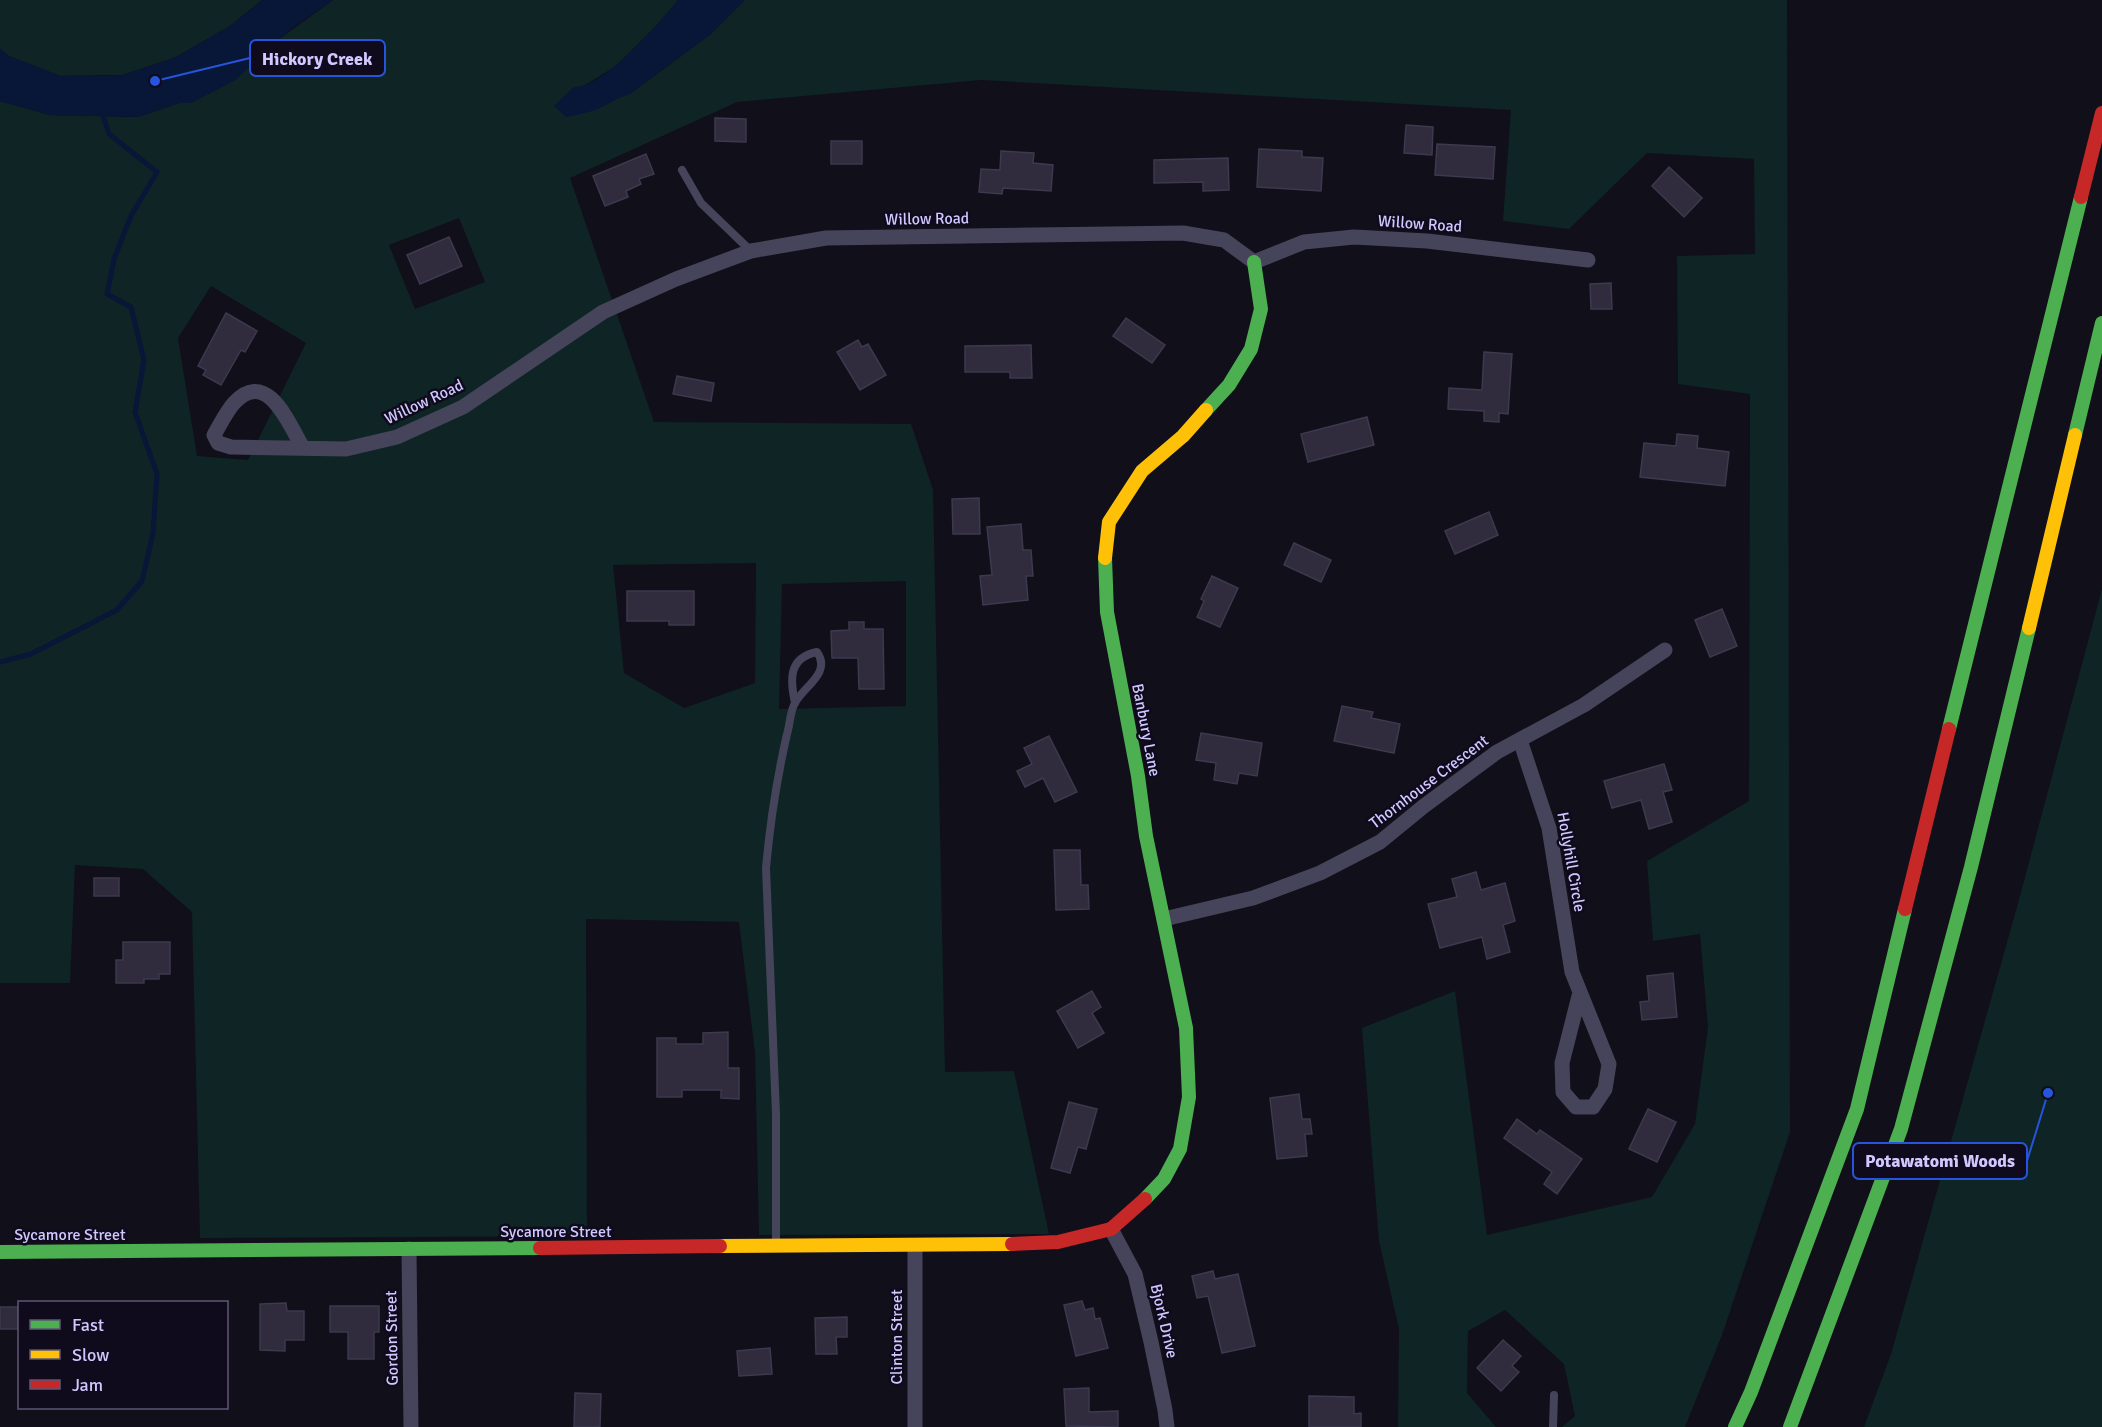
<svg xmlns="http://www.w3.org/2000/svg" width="2102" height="1427" font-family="Signika,sans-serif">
<rect width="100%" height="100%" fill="#110f19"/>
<g fill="#0e2425" fill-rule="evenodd">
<polygon points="0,0 262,0 230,26 174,58 122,75 60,76 9,56 0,49"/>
<path d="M333,0H678L660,22L616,66L582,87L610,103L616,98L630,94L712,33L745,0H1787L1790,1132L1722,1335L1685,1427H1562L1575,1416L1564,1364L1505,1310L1468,1331L1467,1393L1496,1427H1398L1399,1329L1379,1241L1362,1028L1455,991L1487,1235L1652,1197L1695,1124L1708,1027L1700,934L1653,941L1647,861L1749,801L1750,394L1678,384L1677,256L1755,254L1754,159L1647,153L1569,229L1503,221L1511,110L981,80L737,102L570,178L654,422L911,424L933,490L945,1072L1014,1071L1049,1234L759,1235L755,1053L739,922L586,919L587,1236L200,1238L192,912L143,869L75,865L70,983H0V101L50,115L138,117L179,103H191ZM459,218L485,282L415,309L389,245ZM211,286L306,343L248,460L197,456L178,338ZM756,563L755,683L684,708L624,673L613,565ZM906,581V706L779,709L782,584Z"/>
<polygon points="2102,589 2102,1427 1864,1427 1891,1354 2017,907"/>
</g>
<g fill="#081637">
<polygon points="262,0 333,0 292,28 234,81 191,103 179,103 138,117 50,115 0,101 0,49 9,56 60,76 122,75 174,58 230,26"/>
<path d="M678,0H745L712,33L630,94C615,98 608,105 595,110C586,113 576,115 566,117L554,106L574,87C604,88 659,23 678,0Z"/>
</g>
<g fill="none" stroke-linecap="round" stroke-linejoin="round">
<polyline stroke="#081637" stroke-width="5" points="0,662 31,654 117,610 142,581 153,533 157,474 135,412 144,360 131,307 107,294 114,259 131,216 157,172 109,134 103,116"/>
</g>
<g fill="#302c3d" stroke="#3d394e" stroke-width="1.5">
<polygon points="715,118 746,119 746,142 715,141"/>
<polygon points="1406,125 1433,127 1432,155 1404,153"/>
<rect x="831" y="141" width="31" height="23"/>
<polygon points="1437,144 1495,147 1493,179 1435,175"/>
<polygon points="1259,149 1302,151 1302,157 1323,158 1321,191 1257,187"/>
<polygon points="1001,151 1034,153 1033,163 1053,165 1051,191 1003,188 1002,194 979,192 981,169 1000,170"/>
<polygon points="646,154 654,174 639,179 641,184 626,191 628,197 605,206 593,176"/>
<polygon points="1228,158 1229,190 1203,191 1203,182 1154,183 1154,160"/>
<polygon points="1669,167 1702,198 1684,217 1652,186"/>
<polygon points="449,237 462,266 420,284 407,255"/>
<polygon points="1611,283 1612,309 1591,309 1590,284"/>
<polygon points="226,313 257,331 245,352 241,350 221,385 203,375 206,370 198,366"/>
<polygon points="1126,318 1165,345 1152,363 1113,336"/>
<polygon points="858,340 862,347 868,344 886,375 860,390 837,352"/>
<polygon points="1031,345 1032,378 1010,378 1010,372 965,372 965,346"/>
<polygon points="1484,352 1512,354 1508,414 1499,413 1499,422 1484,421 1484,411 1448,409 1449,388 1482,390"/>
<polygon points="677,376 714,383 711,401 673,394"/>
<polygon points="1367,417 1374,445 1308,462 1301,434"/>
<polygon points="1677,434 1698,436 1697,448 1729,452 1725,486 1640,477 1644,443 1676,446"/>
<polygon points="979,498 980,534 953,534 952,499"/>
<polygon points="1489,512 1498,535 1455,554 1445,531"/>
<polygon points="1021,524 1023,550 1031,550 1033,576 1026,576 1028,600 983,605 980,576 992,575 987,527"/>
<polygon points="1294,543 1331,560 1321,582 1284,565"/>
<polygon points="1212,576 1238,588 1220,627 1197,617 1204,601 1201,599"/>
<polygon points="627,591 694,591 694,625 669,625 669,621 627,621"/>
<polygon points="1722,609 1737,646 1710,657 1695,620"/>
<polygon points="849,622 864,622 864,629 883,629 884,689 859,689 858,658 832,658 831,631 849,630"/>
<polygon points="1342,706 1373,712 1371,718 1400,724 1394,753 1334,741"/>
<polygon points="1201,733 1262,743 1257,776 1239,773 1237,784 1214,780 1216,763 1196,760"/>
<polygon points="1049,736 1077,792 1055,802 1043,778 1025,787 1017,771 1032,764 1024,748"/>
<polygon points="1664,764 1672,790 1663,792 1672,822 1649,829 1641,800 1612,808 1604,781"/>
<polygon points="1054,850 1080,850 1081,885 1088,885 1089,909 1056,910"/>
<polygon points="1476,872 1481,890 1505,883 1515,921 1503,925 1510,952 1487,959 1482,937 1440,948 1428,904 1457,897 1452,879"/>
<rect x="94" y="878" width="25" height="18"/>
<polygon points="123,942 170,942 170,974 159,974 159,979 144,979 144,983 116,983 116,960 123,960"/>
<polygon points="1673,973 1677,1017 1642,1020 1640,1002 1649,1001 1647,976"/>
<polygon points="1092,991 1101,1007 1092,1013 1104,1033 1078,1048 1057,1011"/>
<polygon points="728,1032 728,1068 739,1068 739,1099 721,1098 721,1090 682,1090 682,1097 657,1097 657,1038 676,1038 676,1044 703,1044 703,1033"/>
<polygon points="1299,1094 1302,1119 1310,1119 1312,1134 1305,1134 1307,1156 1277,1159 1270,1098"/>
<polygon points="1069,1102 1097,1109 1086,1149 1078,1147 1070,1173 1051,1168"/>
<polygon points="1648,1109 1676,1122 1657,1162 1629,1149"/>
<polygon points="1517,1119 1537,1134 1540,1130 1582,1159 1557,1194 1544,1184 1552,1172 1504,1138"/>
<polygon points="1213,1271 1215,1279 1238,1274 1255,1346 1222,1353 1208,1296 1197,1298 1192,1276"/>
<polygon points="1082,1301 1085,1310 1093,1308 1095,1319 1100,1318 1108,1348 1076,1356 1064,1305"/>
<polygon points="286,1303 287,1311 304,1311 304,1340 285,1340 285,1351 260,1350 260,1304"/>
<polygon points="330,1306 379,1306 379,1332 374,1332 374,1359 348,1359 348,1332 330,1332"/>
<rect x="0" y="1307" width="20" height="22"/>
<polygon points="847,1317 847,1337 836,1337 837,1354 816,1354 815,1318"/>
<polygon points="1503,1340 1521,1356 1512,1366 1519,1372 1501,1391 1477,1368"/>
<polygon points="770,1348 772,1374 739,1376 737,1351"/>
<polygon points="1089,1388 1089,1412 1118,1411 1118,1427 1066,1426 1064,1389"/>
<polygon points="575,1393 601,1394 600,1427 574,1427"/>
<polygon points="1309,1396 1354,1397 1354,1414 1361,1413 1361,1427 1309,1427"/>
</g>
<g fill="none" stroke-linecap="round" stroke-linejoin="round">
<g stroke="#46445a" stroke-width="8">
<polyline points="682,170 701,203 751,251"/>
<path d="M776,1242V1114L766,868C770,823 777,778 787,734C790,725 790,711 795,703C803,687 832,673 817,652C788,658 790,680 795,703"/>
<polyline points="1553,1427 1554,1395"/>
</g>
<g stroke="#46445a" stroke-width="15">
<path d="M303,448C289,424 267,367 234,403C226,412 220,425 214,435L218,443L231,447L346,449L397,437L463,407L603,312L676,279L751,251L826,238L1183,233L1224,240L1254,262L1304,242L1354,237L1427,241L1588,260"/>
<polyline points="1520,740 1549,828 1572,972 1609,1064 1605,1089 1593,1107 1576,1107 1563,1092 1562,1063 1580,992"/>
<polyline points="1164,919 1253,898 1320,873 1380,842 1424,806 1497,752 1584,705 1665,650"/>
<polyline points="1111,1229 1135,1274 1151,1342 1165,1410 1167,1427"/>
<polyline points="915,1246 915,1427"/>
<polyline points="409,1249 411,1427"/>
</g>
<g stroke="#4caf50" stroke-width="14">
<polyline points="1206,410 1229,385 1251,349 1261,309 1254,262"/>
<polyline points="2075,435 2102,323"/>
<polyline points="1105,558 1107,612 1138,776 1146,836 1186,1028 1189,1097 1180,1149 1164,1179 1145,1199"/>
<polyline points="1949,729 2081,197"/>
<polyline points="0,1252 540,1248"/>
<polyline points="1735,1427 1751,1392 1857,1109 1905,909"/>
<polyline points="1790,1427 1901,1129 1971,867 2029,628"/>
</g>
<g stroke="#ffc107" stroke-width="14">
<polyline points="1105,558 1109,522 1142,471 1183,436 1206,410"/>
<polyline points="2029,628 2075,435"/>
<polyline points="720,1246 1012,1244"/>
</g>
<g stroke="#c62828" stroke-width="14">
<polyline points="2081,197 2102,113"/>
<polyline points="1905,909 1949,729"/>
<polyline points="1012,1244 1058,1242 1111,1229 1145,1199"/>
<polyline points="540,1248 720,1246"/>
</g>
</g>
<g text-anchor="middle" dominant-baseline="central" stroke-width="5" stroke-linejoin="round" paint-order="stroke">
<g font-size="16" fill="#d1c8ff" stroke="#0f0b1d">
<text transform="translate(927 219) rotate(-1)">Willow Road</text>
<text transform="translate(1420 224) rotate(4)">Willow Road</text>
<text transform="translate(424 402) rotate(-25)">Willow Road</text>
<text transform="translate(1146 730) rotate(79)">Banbury Lane</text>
<text transform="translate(1429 782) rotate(-37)">Thornhouse Crescent</text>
<text transform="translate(1571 862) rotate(80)">Hollyhill Circle</text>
<text x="556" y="1232">Sycamore Street</text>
<text x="70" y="1235">Sycamore Street</text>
<text transform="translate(1164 1321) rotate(77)">Bjork Drive</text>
<text transform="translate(897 1337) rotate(-90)">Clinton Street</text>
<text transform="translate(392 1338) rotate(-91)">Gordon Street</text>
</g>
</g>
<path fill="none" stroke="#2654da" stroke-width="2" d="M155 81L250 58M2048 1093L2027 1161"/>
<g fill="#2654da" stroke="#0f0b1d" stroke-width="2">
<circle cx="155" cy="81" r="6"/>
<circle cx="2048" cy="1093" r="6"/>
</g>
<g fill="#0f0b1d" stroke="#2654da" stroke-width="2">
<rect x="250" y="40" width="135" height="36" rx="6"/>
<rect x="1853" y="1143" width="174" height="36" rx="6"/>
</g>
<g font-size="18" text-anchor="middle" font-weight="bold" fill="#d1c8ff">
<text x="317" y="65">Hickory Creek</text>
<text x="1940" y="1167">Potawatomi Woods</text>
</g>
<rect x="18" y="1301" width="210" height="108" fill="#0f0b1d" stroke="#5d5777" stroke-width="1.5"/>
<rect x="30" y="1320" width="30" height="9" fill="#4caf50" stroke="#5d5777" stroke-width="1.5"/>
<text x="72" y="1331" font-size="18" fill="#d1c8ff">Fast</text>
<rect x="30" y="1350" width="30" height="9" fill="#ffc107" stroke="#5d5777" stroke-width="1.5"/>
<text x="72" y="1361" font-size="18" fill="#d1c8ff">Slow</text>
<rect x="30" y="1380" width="30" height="9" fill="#c62828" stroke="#5d5777" stroke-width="1.5"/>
<text x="72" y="1391" font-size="18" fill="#d1c8ff">Jam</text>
</svg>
